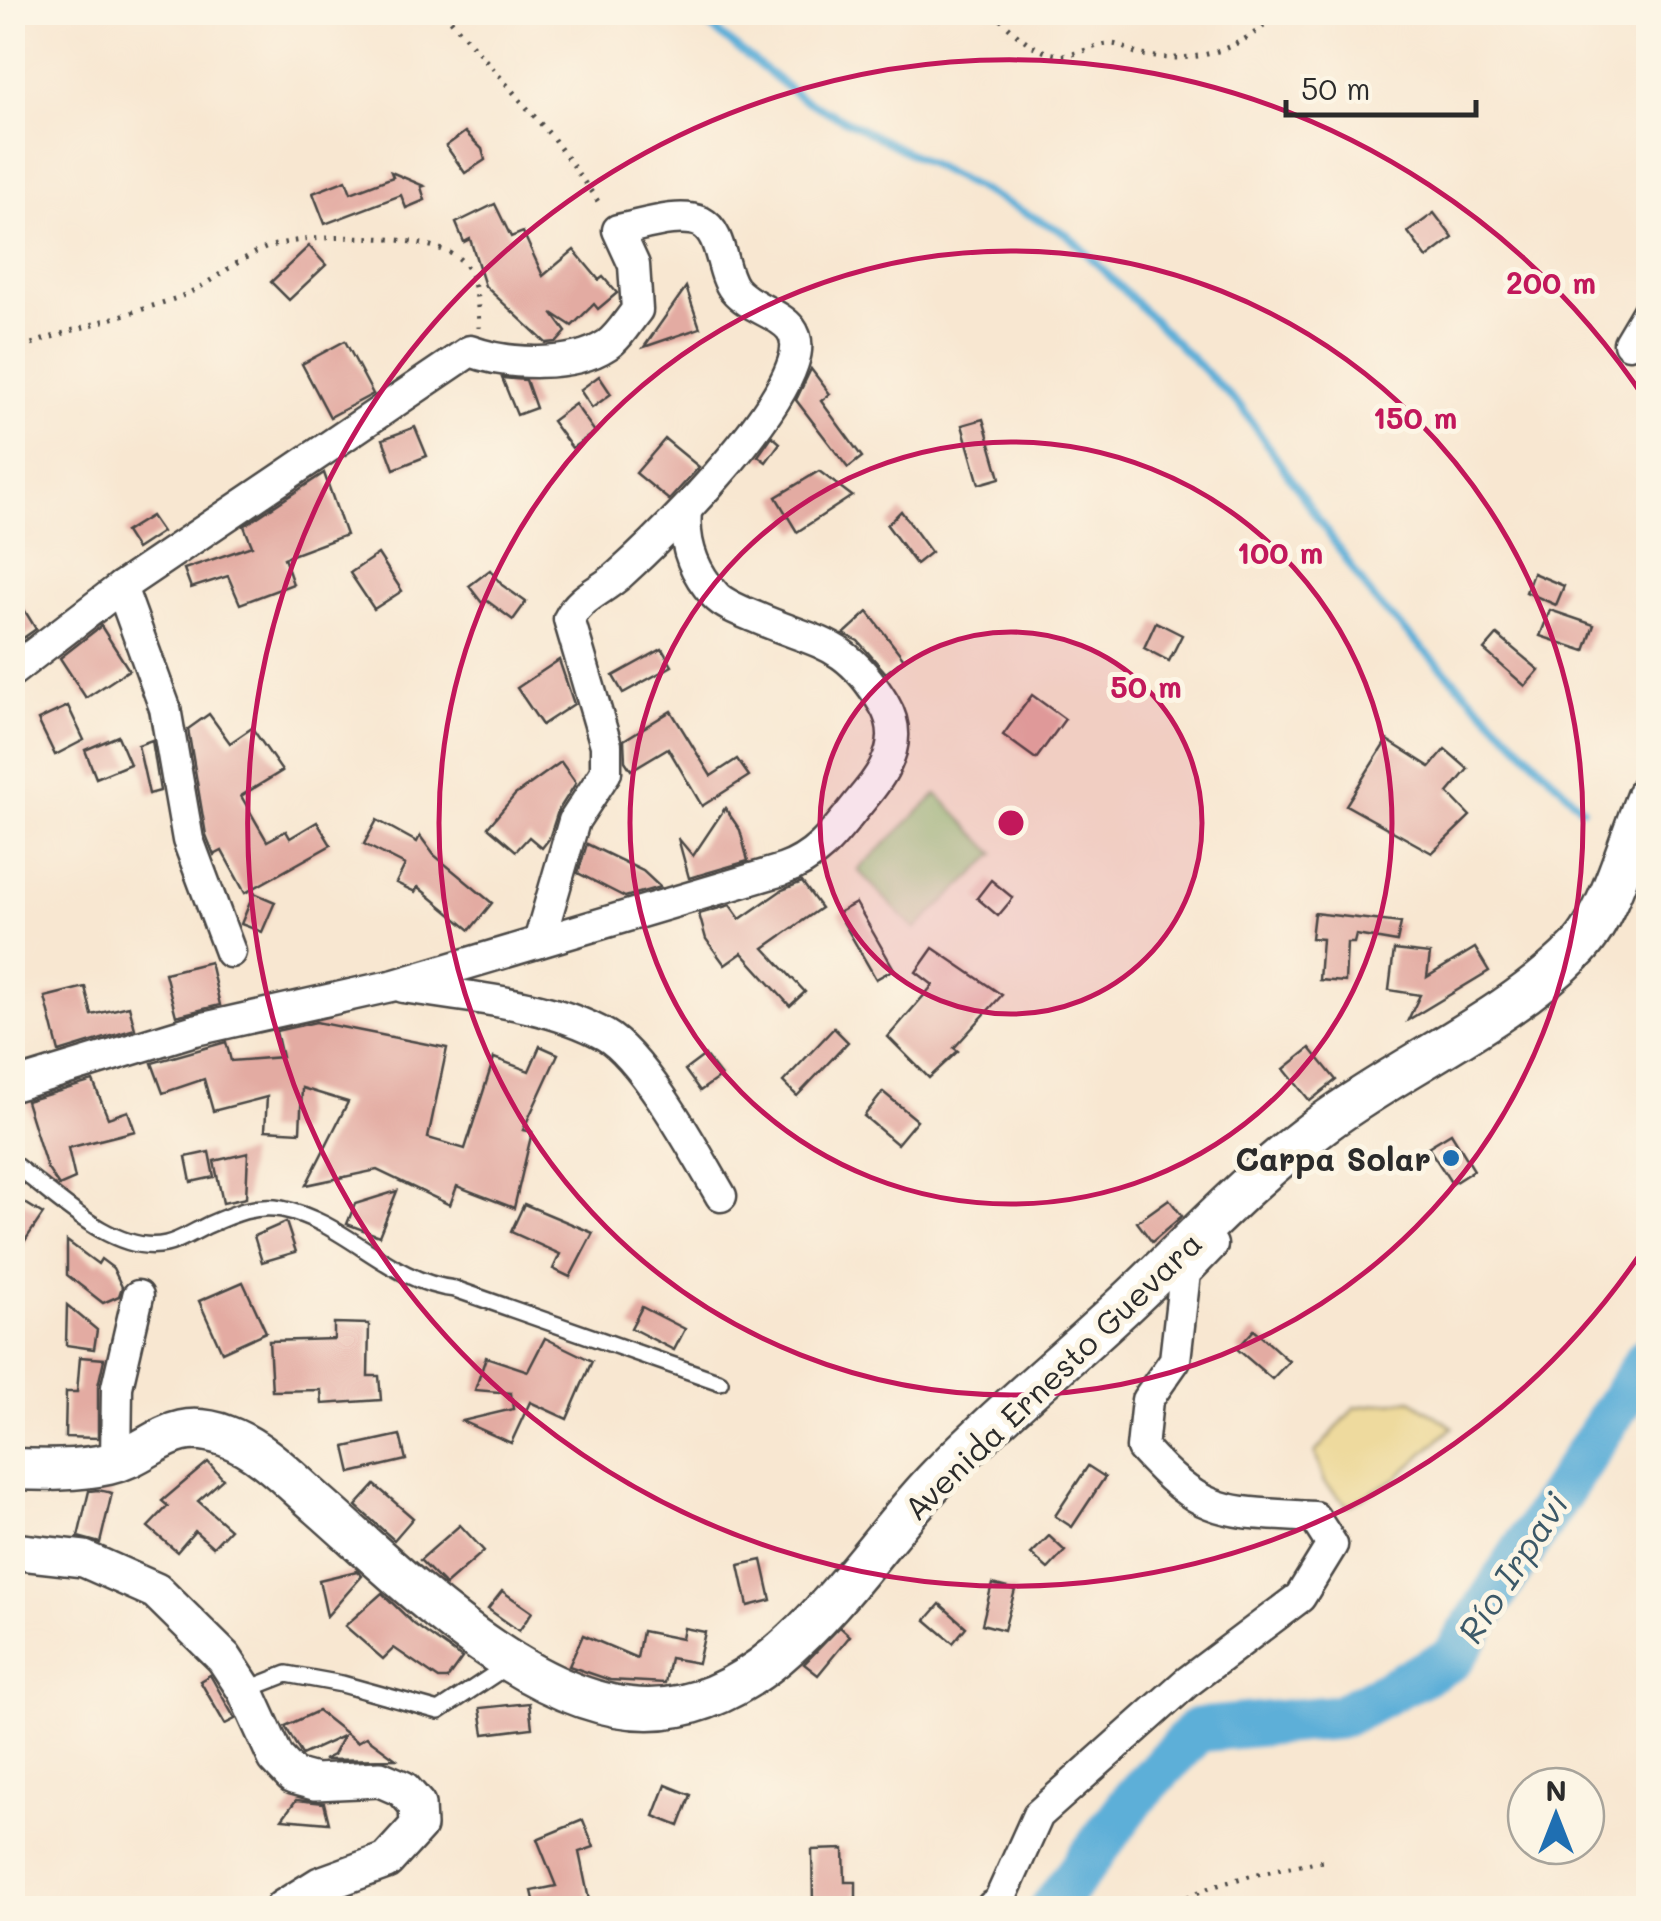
<svg xmlns="http://www.w3.org/2000/svg" width="1661" height="1921" font-family="Mali,sans-serif">
<rect width="100%" height="100%" fill="#fcf5e5"/>
<filter id="ink" filterUnits="userSpaceOnUse"><feTurbulence type="fractalNoise" baseFrequency=".01" numOctaves="2"/><feDisplacementMap in="SourceGraphic" scale="20" xChannelSelector="R" yChannelSelector="G"/><feConvolveMatrix kernelMatrix="1 2 1 2 8 2 1 2 1" color-interpolation-filters="sRGB"/></filter>
<filter id="wash" filterUnits="userSpaceOnUse"><feTurbulence type="fractalNoise" baseFrequency=".0048" numOctaves="4" result="noise"/><feDisplacementMap in="SourceGraphic" scale="40" xChannelSelector="R" yChannelSelector="G"/><feGaussianBlur stdDeviation="2.25" result="paint"/><feColorMatrix in="noise" values="0 0 0 0 0 0 0 0 0 0 0 0 0 0 0 0 0 1.4 0 .05"/><feComposite in="paint" operator="in"/></filter>
<g filter="url(#wash)">
<rect width="100%" height="100%" fill="#f8e7d1"/>
<polygon fill="#96d083" stroke="#607e57" stroke-width="2.5" points="937,794 995,854 915,930 858,870"/>
<polygon fill="#eeda9e" stroke="#8c8264" stroke-width="2.5" points="1411,1400 1453,1427 1398,1477 1348,1506 1325,1483 1315,1453 1355,1407"/>
<g fill="none" stroke-linecap="round" stroke-linejoin="round">
<polyline stroke="#5dafd8" stroke-width="8" points="691,12 801,98 1067,234 1242,408 1374,600 1582,808"/>
<polyline stroke="#5dafd8" stroke-width="45" points="1052,1908 1134,1798 1197,1730 1339,1717 1453,1658 1648,1358"/>
</g>
<g id="blocks">
<g fill="#e3aba2">
<polygon points="465,132 482,149 485,160 465,173 446,146"/>
<polygon points="391,172 424,186 421,187 425,200 406,208 401,195 325,224 313,193 346,180 351,193 393,177"/>
<polygon points="495,204 511,237 523,232 543,276 574,250 599,280 603,277 617,293 598,309 594,304 572,326 552,313 566,332 557,342 546,343 485,286 470,239 464,242 456,223"/>
<polygon points="1434,213 1453,238 1427,258 1408,232"/>
<polygon points="309,246 326,265 289,300 271,282"/>
<polygon points="686,287 700,328 644,347"/>
<polygon points="345,341 373,394 330,417 302,364"/>
<polygon points="811,369 830,394 821,401 862,457 848,468 796,400"/>
<polygon points="599,376 611,394 592,408 580,390"/>
<polygon points="502,378 526,380 536,408 517,415"/>
<polygon points="575,404 595,432 572,448 552,421"/>
<polygon points="983,419 1000,478 979,484 962,425"/>
<polygon points="415,427 427,456 394,469 383,439"/>
<polygon points="772,436 780,443 766,462 758,456"/>
<polygon points="665,439 699,467 669,500 636,473"/>
<polygon points="819,471 852,496 797,532 776,497"/>
<polygon points="324,473 346,535 284,558 293,584 240,604 228,576 191,588 184,569 252,546 244,526"/>
<polygon points="901,511 931,552 916,564 887,525"/>
<polygon points="151,516 162,532 136,549 125,532"/>
<polygon points="378,554 402,591 374,609 350,573"/>
<polygon points="490,570 502,585 526,602 513,620 486,600 482,603 469,586"/>
<polygon points="1533,573 1564,586 1556,605 1526,592"/>
<polygon points="12,590 36,629 12,646"/>
<polygon points="1550,610 1594,625 1585,651 1540,636"/>
<polygon points="868,612 904,659 886,673 858,641 844,634"/>
<polygon points="1156,622 1182,635 1169,661 1144,648"/>
<polygon points="101,626 129,670 86,698 60,658"/>
<polygon points="1497,635 1539,670 1525,686 1484,650"/>
<polygon points="662,649 672,666 623,693 613,676"/>
<polygon points="559,660 574,704 542,725 517,688"/>
<polygon points="1032,695 1065,719 1036,759 1003,735"/>
<polygon points="68,706 84,740 55,755 38,720"/>
<polygon points="671,711 711,776 737,759 749,776 702,806 668,748 631,770 625,761 624,740"/>
<polygon points="209,714 230,743 252,728 282,771 241,796 267,841 286,831 290,838 317,822 331,845 245,893 222,851 214,855 206,835 188,729"/>
<polygon points="118,736 130,764 96,778 85,750"/>
<polygon points="152,740 160,791 149,794 138,745"/>
<polygon points="1387,740 1430,767 1445,749 1468,769 1448,793 1470,816 1432,853 1346,805"/>
<polygon points="561,762 576,783 558,811 549,839 542,848 529,837 516,851 488,827 515,795"/>
<polygon points="725,808 740,830 748,861 689,878 678,838 693,856"/>
<polygon points="377,820 417,842 420,836 434,855 492,903 470,930 418,887 415,892 396,883 405,865 364,844"/>
<polygon points="587,844 643,871 660,887 625,897 578,873"/>
<polygon points="991,880 1013,898 998,916 977,898"/>
<polygon points="802,882 821,908 764,948 805,992 790,1006 742,953 725,965 706,939 699,914 730,905 740,919 782,890"/>
<polygon points="254,893 275,902 262,932 241,924"/>
<polygon points="856,903 894,969 876,979 838,913"/>
<polygon points="1314,913 1401,923 1397,942 1356,935 1354,943 1347,943 1345,982 1319,980 1322,939 1311,938"/>
<polygon points="933,948 1002,995 954,1048 958,1051 929,1078 888,1037 933,985 916,972"/>
<polygon points="1475,948 1489,971 1408,1020 1420,995 1389,990 1394,950 1430,954 1427,977"/>
<polygon points="210,962 220,1005 176,1016 165,973"/>
<polygon points="85,987 92,1015 129,1006 135,1029 59,1052 45,997"/>
<polygon points="316,1022 447,1048 428,1138 465,1149 494,1058 529,1071 540,1046 558,1054 523,1130 532,1132 514,1208 457,1186 450,1205 377,1170 306,1185 348,1102 302,1088 300,1132 265,1130 267,1097 213,1111 204,1079 163,1093 152,1063 226,1042 231,1061 282,1057 276,1031"/>
<polygon points="834,1028 848,1042 797,1096 783,1082"/>
<polygon points="1310,1048 1336,1080 1310,1101 1284,1069"/>
<polygon points="705,1055 721,1076 700,1091 685,1070"/>
<polygon points="93,1081 108,1118 128,1111 135,1131 68,1148 75,1179 59,1186 47,1168 26,1101"/>
<polygon points="883,1092 917,1120 897,1144 864,1116"/>
<polygon points="1451,1133 1474,1170 1452,1184 1428,1147"/>
<polygon points="209,1152 214,1177 191,1182 186,1157"/>
<polygon points="248,1153 246,1198 223,1203 214,1161"/>
<polygon points="397,1191 379,1236 347,1224 355,1204"/>
<polygon points="12,1195 43,1214 12,1260"/>
<polygon points="1169,1199 1182,1216 1152,1242 1137,1222"/>
<polygon points="524,1204 593,1233 570,1277 553,1269 560,1254 511,1232"/>
<polygon points="286,1222 296,1252 262,1262 254,1236"/>
<polygon points="67,1241 98,1264 101,1259 113,1268 122,1287 119,1296 103,1303 67,1275"/>
<polygon points="243,1282 266,1332 222,1352 199,1301"/>
<polygon points="67,1305 97,1330 94,1349 66,1345"/>
<polygon points="642,1307 685,1329 674,1350 631,1328"/>
<polygon points="334,1323 369,1324 368,1376 379,1376 381,1400 322,1404 321,1390 272,1391 269,1341 334,1339"/>
<polygon points="1254,1330 1289,1361 1272,1379 1237,1349"/>
<polygon points="545,1338 592,1361 567,1419 530,1402 511,1443 462,1421 513,1409 511,1393 475,1390 486,1357 528,1371"/>
<polygon points="80,1357 104,1359 98,1386 98,1438 65,1437 66,1392 77,1392"/>
<polygon points="400,1435 406,1460 351,1473 345,1447"/>
<polygon points="208,1462 223,1479 198,1501 230,1529 213,1547 195,1531 177,1552 148,1527 168,1506 162,1501"/>
<polygon points="1088,1466 1105,1477 1072,1527 1055,1516"/>
<polygon points="375,1485 413,1518 394,1540 356,1506"/>
<polygon points="98,1490 112,1493 100,1543 78,1537 89,1491"/>
<polygon points="460,1525 484,1551 445,1585 420,1560"/>
<polygon points="1049,1536 1065,1551 1048,1569 1031,1554"/>
<polygon points="762,1560 771,1600 748,1606 739,1565"/>
<polygon points="357,1571 362,1576 327,1616 319,1580"/>
<polygon points="992,1584 1015,1590 1004,1630 982,1624"/>
<polygon points="502,1591 532,1612 519,1631 488,1609"/>
<polygon points="382,1593 414,1624 462,1658 447,1679 439,1679 394,1648 383,1659 345,1626"/>
<polygon points="940,1604 966,1627 953,1643 926,1620"/>
<polygon points="840,1627 850,1636 818,1675 804,1664"/>
<polygon points="684,1628 705,1632 698,1663 670,1658 665,1683 610,1680 569,1666 583,1635 637,1658 642,1631 682,1639"/>
<polygon points="210,1675 235,1719 225,1724 200,1681"/>
<polygon points="529,1703 532,1728 484,1734 480,1708"/>
<polygon points="318,1711 357,1742 366,1737 396,1759 323,1760 333,1755 343,1736 302,1755 285,1726"/>
<polygon points="666,1785 691,1795 679,1826 654,1816"/>
<polygon points="296,1800 324,1803 329,1823 282,1819"/>
<polygon points="583,1820 594,1847 579,1852 589,1900 536,1908 532,1891 556,1886 537,1839"/>
<polygon points="844,1849 845,1882 856,1882 856,1902 813,1904 812,1850"/>
</g>
</g>
</g>
<g filter="url(#ink)">
<use href="#blocks" fill-opacity="0" stroke="#4a4744" stroke-width="2.5"/>
<g fill="none" stroke-linecap="round" stroke-linejoin="round">
<defs>
<g id="service">
<path d="M12,1163C52,1192 112,1256 166,1244C180,1241 195,1231 208,1225C233,1214 255,1204 282,1209C347,1222 388,1282 455,1289L720,1382"/>
<polyline points="246,1690 287,1674 342,1684 439,1711 510,1664"/>
</g>
<g id="minor">
<polyline points="1629,343 1648,311"/>
<polyline points="121,587 165,708 188,840 230,952"/>
<path d="M12,671L121,587L470,351C508,365 572,368 607,345C619,337 628,321 637,310L634,265L618,230C641,226 679,212 701,222C723,233 720,271 734,289C757,317 810,314 793,363C773,424 669,530 619,575C601,591 580,597 569,619L606,745V772L574,821L539,942"/>
<path d="M403,987C466,997 549,1003 605,1035C644,1057 697,1155 721,1196"/>
<path d="M12,1086L195,1030L395,985L782,870C821,857 840,825 866,794C888,768 904,737 884,704C845,639 819,645 755,617C743,612 724,605 715,595C693,571 683,543 686,511"/>
<polyline points="116,1462 117,1387 138,1296"/>
<path d="M996,1908L1038,1815L1186,1683L1300,1597L1332,1545L1314,1517C1225,1511 1205,1518 1142,1448L1147,1400L1175,1360L1185,1273L1212,1245"/>
</g>
<g id="tertiary">
<polyline points="12,1551 84,1559 156,1591 224,1658 245,1690 276,1758 293,1776 315,1782 380,1779 403,1789 417,1805 418,1826 386,1861 320,1885 283,1908"/>
<polyline points="994,1908 1003,1908"/>
</g>
<path id="secondary" d="M12,1469C45,1470 76,1471 108,1464C155,1453 169,1415 226,1436C262,1449 291,1481 320,1506C403,1579 531,1710 649,1709C778,1708 859,1558 939,1476C1001,1412 1071,1356 1135,1295C1197,1236 1254,1174 1324,1123C1405,1063 1507,1021 1578,948C1610,915 1629,838 1648,794"/>
</defs>
<use href="#service" stroke="#4a4744" stroke-width="20"/>
<use href="#minor" stroke="#4a4744" stroke-width="35"/>
<use href="#tertiary" stroke="#4a4744" stroke-width="40"/>
<use href="#secondary" stroke="#4a4744" stroke-width="45"/>
<g stroke="#4a4744" stroke-width="5" stroke-dasharray="2.5 8" stroke-linecap="butt">
<polyline points="444,12 553,138 602,207"/>
<path d="M993,12C1015,32 1038,60 1072,54C1084,52 1097,44 1109,44C1119,43 1129,51 1138,54C1192,66 1240,51 1280,12"/>
<path d="M12,351C65,331 120,317 174,299C205,289 231,263 261,250C299,232 421,232 457,257C478,272 478,305 479,328"/>
<path d="M1170,1908C1203,1882 1287,1867 1329,1860"/>
</g>
<use href="#service" stroke="#fff" stroke-width="15"/>
<use href="#minor" stroke="#fff" stroke-width="30"/>
<use href="#tertiary" stroke="#fff" stroke-width="35"/>
<use href="#secondary" stroke="#fff" stroke-width="40"/>
</g>
</g>
<circle cx="1011" cy="823" r="191" fill="#c2185b" fill-opacity=".12"/>
<g fill="none" stroke="#c2185b" stroke-width="5">
<circle cx="1011" cy="823" r="191"/>
<circle cx="1011" cy="823" r="381"/>
<circle cx="1011" cy="823" r="572"/>
<path d="M1647 1244A763 763 0 1 1 1647 402"/>
</g>
<circle fill="#1f6fb2" stroke="#fcf5e5" stroke-width="4" cx="1451" cy="1158" r="10"/>
<g text-anchor="middle" dominant-baseline="central" stroke-width="10" stroke-linejoin="round" paint-order="stroke">
<g font-size="32" font-weight="bold" fill="#2b2b2b" stroke="#fcf5e5" text-anchor="end">
<text x="1431" y="1158">Carpa Solar</text>
</g>
<g font-size="32" fill="#2b2b2b" stroke="#fcf5e5">
<text transform="translate(1052 1375) rotate(-44)">Avenida Ernesto Guevara</text>
</g>
<g font-size="35" font-style="italic" fill="#3c5968" stroke="#fcf5e5">
<text transform="translate(1512 1567) rotate(-57)">Río Irpavi</text>
</g>
</g>
<circle cx="1011" cy="823" r="15" fill="#c2185b" stroke="#fcf5e5" stroke-width="5"/>
<g font-size="30" text-anchor="middle" font-weight="bold" fill="#c2185b" stroke="#fcf5e5" stroke-width="10" stroke-linejoin="round" paint-order="stroke">
<text x="1551" y="294">200 m</text>
<text x="1415" y="429">150 m</text>
<text x="1280" y="564">100 m</text>
<text x="1146" y="698">50 m</text>
</g>
<rect width="1661" height="1921" fill="none" stroke="#fcf5e5" stroke-width="50"/>
<g transform="translate(1556 1816)"><circle r="48" fill="#fcf5e5" stroke="#a8a49b" stroke-width="2.5"/>
<path d="M0-8L18 38L0 25L-18 38Z" fill="#1f6fb2"/>
<text y="-15" font-size="28" font-weight="bold" text-anchor="middle" fill="#2b2b2b">N</text>
</g>
<path d="M1286 100v15h190v-15" fill="none" stroke="#2b2b2b" stroke-width="5"/>
<text x="1301" y="100" font-size="30" fill="#2b2b2b" stroke="#fcf5e5" stroke-width="8" paint-order="stroke">50 m</text>
</svg>
